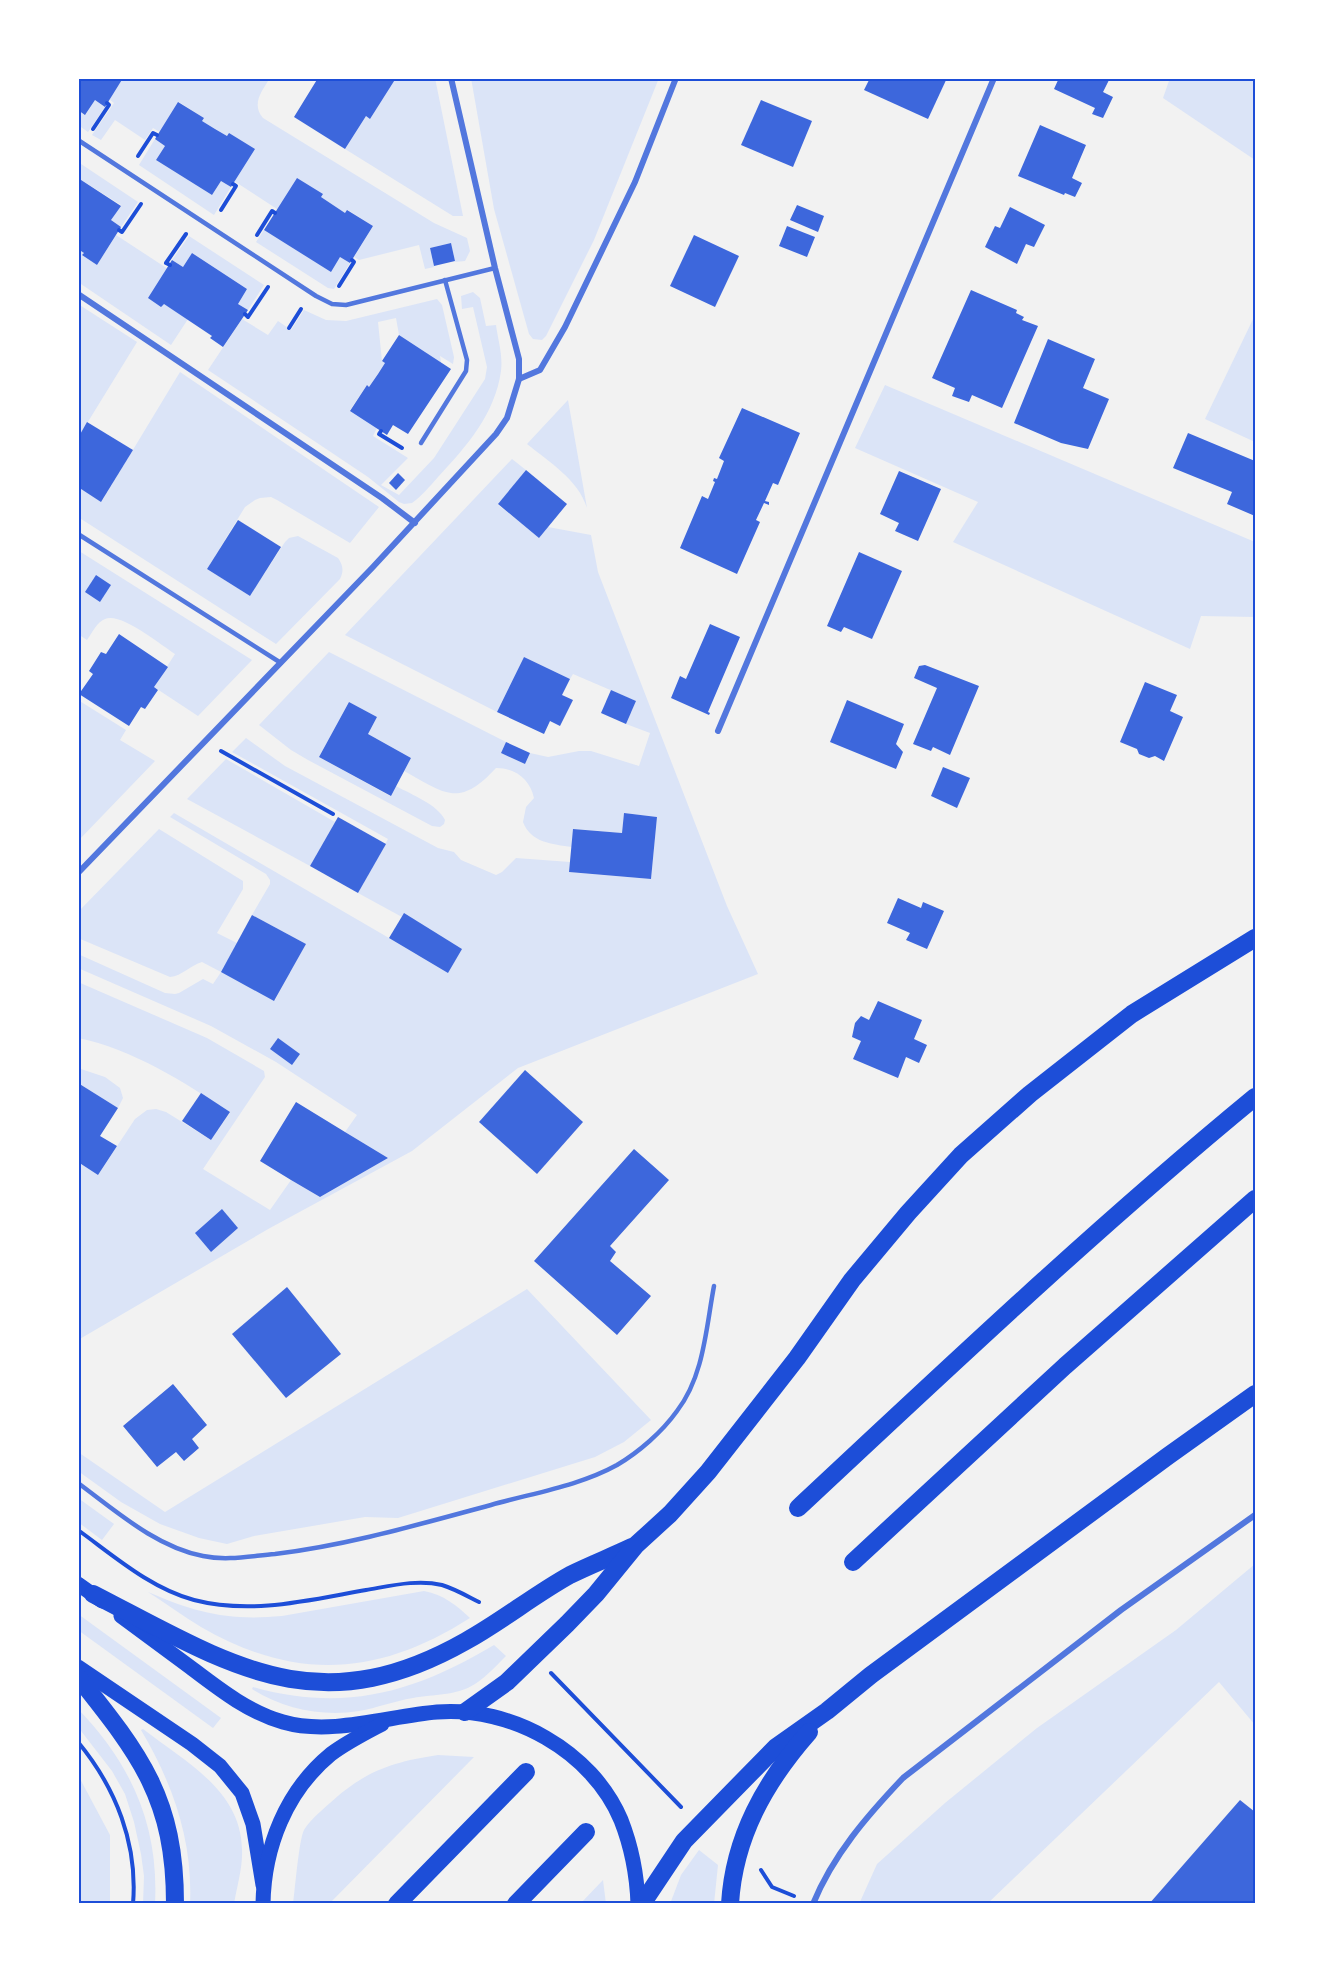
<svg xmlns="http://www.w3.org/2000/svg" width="1333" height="1982" font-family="'Fira Sans Condensed',sans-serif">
<rect width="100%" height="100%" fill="#f2f2f2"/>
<g fill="#dbe4f7">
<path d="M123,78H270C262,91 251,104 263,118L434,223L467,238L470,251L465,261L455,262L451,243L430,248L434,267L425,269L419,245L359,260L354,257L373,226L348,210L345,213L321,197L322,194L277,209L234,181L229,133L227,136L202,121L204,118L179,102L160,132L153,128L145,140L115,120L101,140L92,135L114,103L109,99Z"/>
<polygon points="395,78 435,78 463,216 453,216 345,149 366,116 370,119"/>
<polygon points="471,78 659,78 594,240 546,336 542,340 533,339 529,334 494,209"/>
<polygon points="1170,78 1255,78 1255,160 1163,98"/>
<polygon points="95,100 105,107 88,132 78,125 78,110 86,114"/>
<polygon points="155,139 165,146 156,160 212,195 221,181 231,187 214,215 139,165"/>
<polygon points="78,162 138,202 121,227 111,220 121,205 78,178"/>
<polygon points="264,230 330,271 340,257 350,263 334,289 328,288 256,242"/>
<polygon points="116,235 168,269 164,304 188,319 171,345 78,282 78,249 84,253 82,255 97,265"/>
<polygon points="189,236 264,285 248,310 238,304 247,289 192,253 183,267 172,260"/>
<path d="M473,292L480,298L486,326L496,325C498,340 503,355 501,371C495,414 467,446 438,477C430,486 422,496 412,503L404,504L399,502L368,477L208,370L242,319L268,335L278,321L291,330L304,310L326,320L346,321L437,299L442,305L454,357L453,364L440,356L441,363L399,335L396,318L378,322L382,361L385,363L369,387L367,385L350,410L377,428L373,436L408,458L381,485L399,495L434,458L485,379L487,367L473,307L462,309L461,296Z"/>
<polygon points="78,304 137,342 78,438"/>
<polygon points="1255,315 1255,442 1205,419"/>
<path d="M180,372L379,507L350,543L277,500L271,497L260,498L255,500L245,507L207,569L250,596L285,542L289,538L298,536L338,558C343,565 344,571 340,579L276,644L78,517V487L102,501Z"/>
<polygon points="885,385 1255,542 1255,617 1201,616 1190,649 953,542 978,502 855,448"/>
<path d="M568,400L587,508C578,479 549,462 527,444Z"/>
<path d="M512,459L526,470L498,505L539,537L548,527L591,535L598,572L727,906L758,974L518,1068L412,1151L270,1228L78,1340V1162L98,1175L135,1119L147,1110L156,1109L166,1112L211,1140L230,1113C185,1082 132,1049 78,1038V982L207,1038L264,1071L265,1077L203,1169L270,1210L291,1180L320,1197L388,1158L345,1132L357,1115L276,1062L211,1026L78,968V954L165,993L175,994L179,993L203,979L213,984L221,972L202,962C191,965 182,976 170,977L78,938V912L159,829L243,881V889L217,933L237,943L275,1000L306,944L252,915L270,884V880L266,874L170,817L174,813L389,938L462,949L404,914L402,917L358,893L388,839L232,752L246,738L285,766L438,848L454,852L461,860L496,875L502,872L516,858L570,862L569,872L651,879L657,817L624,813L622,833L574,829L572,847C552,844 531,843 523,822L526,807L534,798C530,780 516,768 496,768C459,808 446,794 404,771L411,758L368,734L377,717L349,702L319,757L390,796L396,786C412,795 437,804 445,820L444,824L440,827L432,826L308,760L291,750L259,725L329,652L506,742L501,753L525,764L530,753L548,757L579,751H591L639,766L650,733L626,724L636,701L573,674L570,679L524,657L497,712L345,635Z"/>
<path d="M79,551L252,660L198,716L154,687L175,654C161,645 121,612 105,619C97,622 92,633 87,640L78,634Z"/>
<polygon points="78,700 126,730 120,740 155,761 78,841"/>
<polygon points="226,759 335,822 310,866 187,799"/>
<polygon points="78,1068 105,1077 120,1088 123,1098 118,1108 78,1083"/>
<polygon points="527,1289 651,1420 624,1442 595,1457 398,1518 365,1517 254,1536 227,1544 199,1538 160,1524 121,1502 78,1471 78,1452 165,1512"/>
<polygon points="78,1498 114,1524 102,1540 78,1522"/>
<polygon points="1255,1564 1255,1725 1219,1682 987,1904 859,1904 877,1864 945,1803 1037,1728 1176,1630"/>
<path d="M424,1591C444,1595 456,1605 470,1618C379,1676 296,1682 201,1627C183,1616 165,1603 148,1592C197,1613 228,1621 282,1616Z"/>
<polygon points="78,1614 221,1718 213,1728 78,1630"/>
<path d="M494,1645L506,1656C496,1666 487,1676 475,1684C456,1696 434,1694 413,1698C394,1701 377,1708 359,1711C323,1717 283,1709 252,1689L253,1687C345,1713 415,1692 494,1645Z"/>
<path d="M78,1709C132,1765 159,1826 155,1904H143L144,1876L141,1854L134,1822L125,1794L112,1771L78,1727Z"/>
<path d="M143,1729C184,1761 241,1790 242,1849C243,1867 237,1886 234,1904H190C193,1841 173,1784 141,1730Z"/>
<path d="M438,1755L474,1757L329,1904H293C295,1890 299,1839 304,1830C310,1820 321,1811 330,1803C365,1771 392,1762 438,1755Z"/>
<polygon points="78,1775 110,1835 110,1904 78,1904"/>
<polygon points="699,1850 718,1865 714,1904 670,1904 681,1875"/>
<polygon points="603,1880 606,1904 580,1904"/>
</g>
<g fill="#3d67dc">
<polygon points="78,78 123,78 105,107 95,100 85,115 78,110"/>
<polygon points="318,78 396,78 370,119 366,116 345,149 294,117"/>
<polygon points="870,78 947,78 928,119 864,90"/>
<polygon points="1059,78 1110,78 1103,92 1113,97 1103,118 1092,114 1095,108 1054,89"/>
<polygon points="761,100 812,121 793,167 741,145"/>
<polygon points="178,102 204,118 202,121 215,129 227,136 229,133 255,149 231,187 221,181 212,195 156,160 165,146 155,139"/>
<polygon points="1040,125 1086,145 1072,178 1082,183 1075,197 1065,193 1064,195 1018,176"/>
<polygon points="78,178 121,206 111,220 121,227 97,265 82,255 84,253 78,249"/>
<polygon points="297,178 323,194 321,197 345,213 347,210 373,226 350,263 340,257 331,272 264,230"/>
<polygon points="797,205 824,216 818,232 790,220"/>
<polygon points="1010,207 1045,225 1034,247 1026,244 1017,264 985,247 995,226 1000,228"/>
<polygon points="787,226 815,237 807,257 779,246"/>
<polygon points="694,235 739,256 715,307 670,286"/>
<polygon points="451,243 455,261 434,266 430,248"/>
<polygon points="192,253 247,289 238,304 248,310 223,347 210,338 212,336 164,304 161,307 148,298 172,260 183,267"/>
<polygon points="971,290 1017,310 1016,313 1024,317 1022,320 1038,326 1002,408 972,395 969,402 952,396 955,388 932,378"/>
<polygon points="399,335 451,369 408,434 393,425 387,435 350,411 367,385 369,387 378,374 385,363 382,361"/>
<polygon points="1048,339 1095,359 1083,388 1109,399 1088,449 1061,443 1014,423"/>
<polygon points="742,408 800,433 778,485 773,483 765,501 769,502 769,505 764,503 756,520 760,522 737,574 680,548 702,496 708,499 715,482 713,481 714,478 717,479 724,461 719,458"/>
<polygon points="87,422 133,450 101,502 78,487 78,438"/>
<polygon points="1188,433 1255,461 1255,516 1227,504 1232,492 1173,468"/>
<polygon points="526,470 567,504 539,538 498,504"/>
<polygon points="899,471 941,489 918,541 895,531 899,523 880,514"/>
<polygon points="398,473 405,480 396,490 389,483"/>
<polygon points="238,520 281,547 250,596 207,569"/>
<polygon points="859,552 902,571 872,639 844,627 841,632 827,626"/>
<polygon points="96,575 111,585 100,602 85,592"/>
<polygon points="710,624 740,637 708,712 710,713 709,715 671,698 680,676 686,679"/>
<polygon points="119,634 168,667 154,687 158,690 145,709 141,707 129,726 79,694 93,674 89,671 101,652 106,654"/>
<polygon points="524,657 570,679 562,695 573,700 560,726 550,721 544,734 497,712"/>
<polygon points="925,665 979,686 950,755 933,747 931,751 913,744 937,688 914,678 919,666"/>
<polygon points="1145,682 1177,695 1170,711 1183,717 1164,761 1155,756 1149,758 1139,754 1137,749 1120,742"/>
<polygon points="611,690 636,701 626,724 601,713"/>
<polygon points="847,700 904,724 896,744 903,752 896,769 830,742"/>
<polygon points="349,702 377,717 368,734 411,758 391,796 319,757"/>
<polygon points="506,742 530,753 525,764 501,753"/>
<polygon points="943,767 970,778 957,808 931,796"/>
<polygon points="624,813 657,817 651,879 569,872 573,829 622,833"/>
<polygon points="338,817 386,844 358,893 310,866"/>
<polygon points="898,898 921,908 923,902 944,911 927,949 906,940 910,933 887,923"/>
<polygon points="404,913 462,949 448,973 389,938"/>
<polygon points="252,915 306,944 274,1001 221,972"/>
<polygon points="878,1001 922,1020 914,1039 927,1045 919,1063 906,1057 898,1078 853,1059 861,1041 852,1037 855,1023 861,1016 869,1020"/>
<polygon points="278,1038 300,1054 292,1065 270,1049"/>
<polygon points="525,1070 583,1122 537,1174 479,1122"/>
<polygon points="78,1083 118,1108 100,1136 117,1146 98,1175 78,1162"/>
<polygon points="201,1093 230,1112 211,1140 182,1121"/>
<polygon points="296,1102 345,1132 388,1158 320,1197 291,1180 260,1161"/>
<polygon points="634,1149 669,1180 610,1246 616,1252 610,1261 651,1296 617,1335 534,1261"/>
<polygon points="222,1209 238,1228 211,1252 195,1233"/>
<polygon points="287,1287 341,1354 286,1398 232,1334"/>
<polygon points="173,1384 207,1425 192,1439 199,1448 184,1461 176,1452 157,1467 123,1426"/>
<polygon points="1240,1800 1255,1812 1255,1904 1149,1904"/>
</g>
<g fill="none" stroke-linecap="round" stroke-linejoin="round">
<g stroke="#1d4ed8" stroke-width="4">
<polyline points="93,129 109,105 107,103"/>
<polyline points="138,156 153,133 157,135"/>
<polyline points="221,210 236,186 233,184"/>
<polyline points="119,230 122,232 141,204"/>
<polyline points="257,235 272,211 275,213"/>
<polyline points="170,265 166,263 186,234"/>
<polyline points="339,286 354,262 352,260"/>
<polyline points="245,314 248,317 268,287"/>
<polyline points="289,328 301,309"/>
<polyline points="381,431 379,434 402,448"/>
<polyline points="221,751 333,814"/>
<path d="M78,1530C114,1556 150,1588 194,1600C252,1615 309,1600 366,1590C390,1586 417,1579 442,1585C455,1589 467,1596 479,1602"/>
<polyline points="551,1673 681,1807"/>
<path d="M78,1742C116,1788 138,1844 133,1904"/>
<polyline points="761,1870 772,1887 794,1896"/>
</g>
<g stroke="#5277de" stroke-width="4.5">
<polyline points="78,140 316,296 332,304 346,305 495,268"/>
<polyline points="421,443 466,371 467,360 445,280"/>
<polyline points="78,534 281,663"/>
<path d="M78,1483C116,1511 156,1547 203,1556C227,1561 250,1556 275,1554C349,1545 420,1524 491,1505C533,1493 579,1486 617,1465C639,1452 662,1432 677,1411C704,1376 706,1328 714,1286"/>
</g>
<g stroke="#5277de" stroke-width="6">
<polyline points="78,294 382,498 415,523"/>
<polyline points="519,379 540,370 565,327 635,182 676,78"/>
<polyline points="718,731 994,78"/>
<polyline points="78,873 372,568 496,434 507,418 519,379 519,359 495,268 451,78"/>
<path d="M813,1904C833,1855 867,1816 903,1778L1121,1610L1255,1515"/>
</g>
<g stroke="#1d4ed8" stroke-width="15">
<polyline points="78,1584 102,1601"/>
<path d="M121,1616C144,1633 167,1650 190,1667C219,1689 248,1712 283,1722C331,1736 389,1716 437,1712C511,1706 592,1751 621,1820C632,1848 637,1875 638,1904"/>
<polyline points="78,1667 192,1744 220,1766 242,1793 253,1824 263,1885"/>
<path d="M263,1904C264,1847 286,1791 331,1754C347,1742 365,1733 382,1724"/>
</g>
<g stroke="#1d4ed8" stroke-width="18">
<path d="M798,1508C948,1368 1097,1227 1255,1097"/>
<polyline points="853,1562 1065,1366 1255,1199"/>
<path d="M93,1594C229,1664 316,1726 466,1641C502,1621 534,1595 570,1575C590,1565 611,1557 632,1547"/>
<path d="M78,1677C141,1756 175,1799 175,1904"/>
<polyline points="465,1712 507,1682 567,1624 596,1594 636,1545 670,1514 708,1472 797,1358 852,1280 908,1213 961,1155 1030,1094 1132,1014 1255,938"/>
<polyline points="397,1904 526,1772"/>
<polyline points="516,1904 586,1832"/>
<polyline points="642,1904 684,1841 776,1747 827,1711 871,1675 1168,1456 1255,1394"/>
<path d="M730,1904C734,1837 765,1782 809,1732"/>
</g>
</g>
<rect width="1333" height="1982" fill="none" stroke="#ffffff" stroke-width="159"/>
<rect x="80" y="80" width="1174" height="1822" fill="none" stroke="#1d4ed8" stroke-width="2"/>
</svg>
